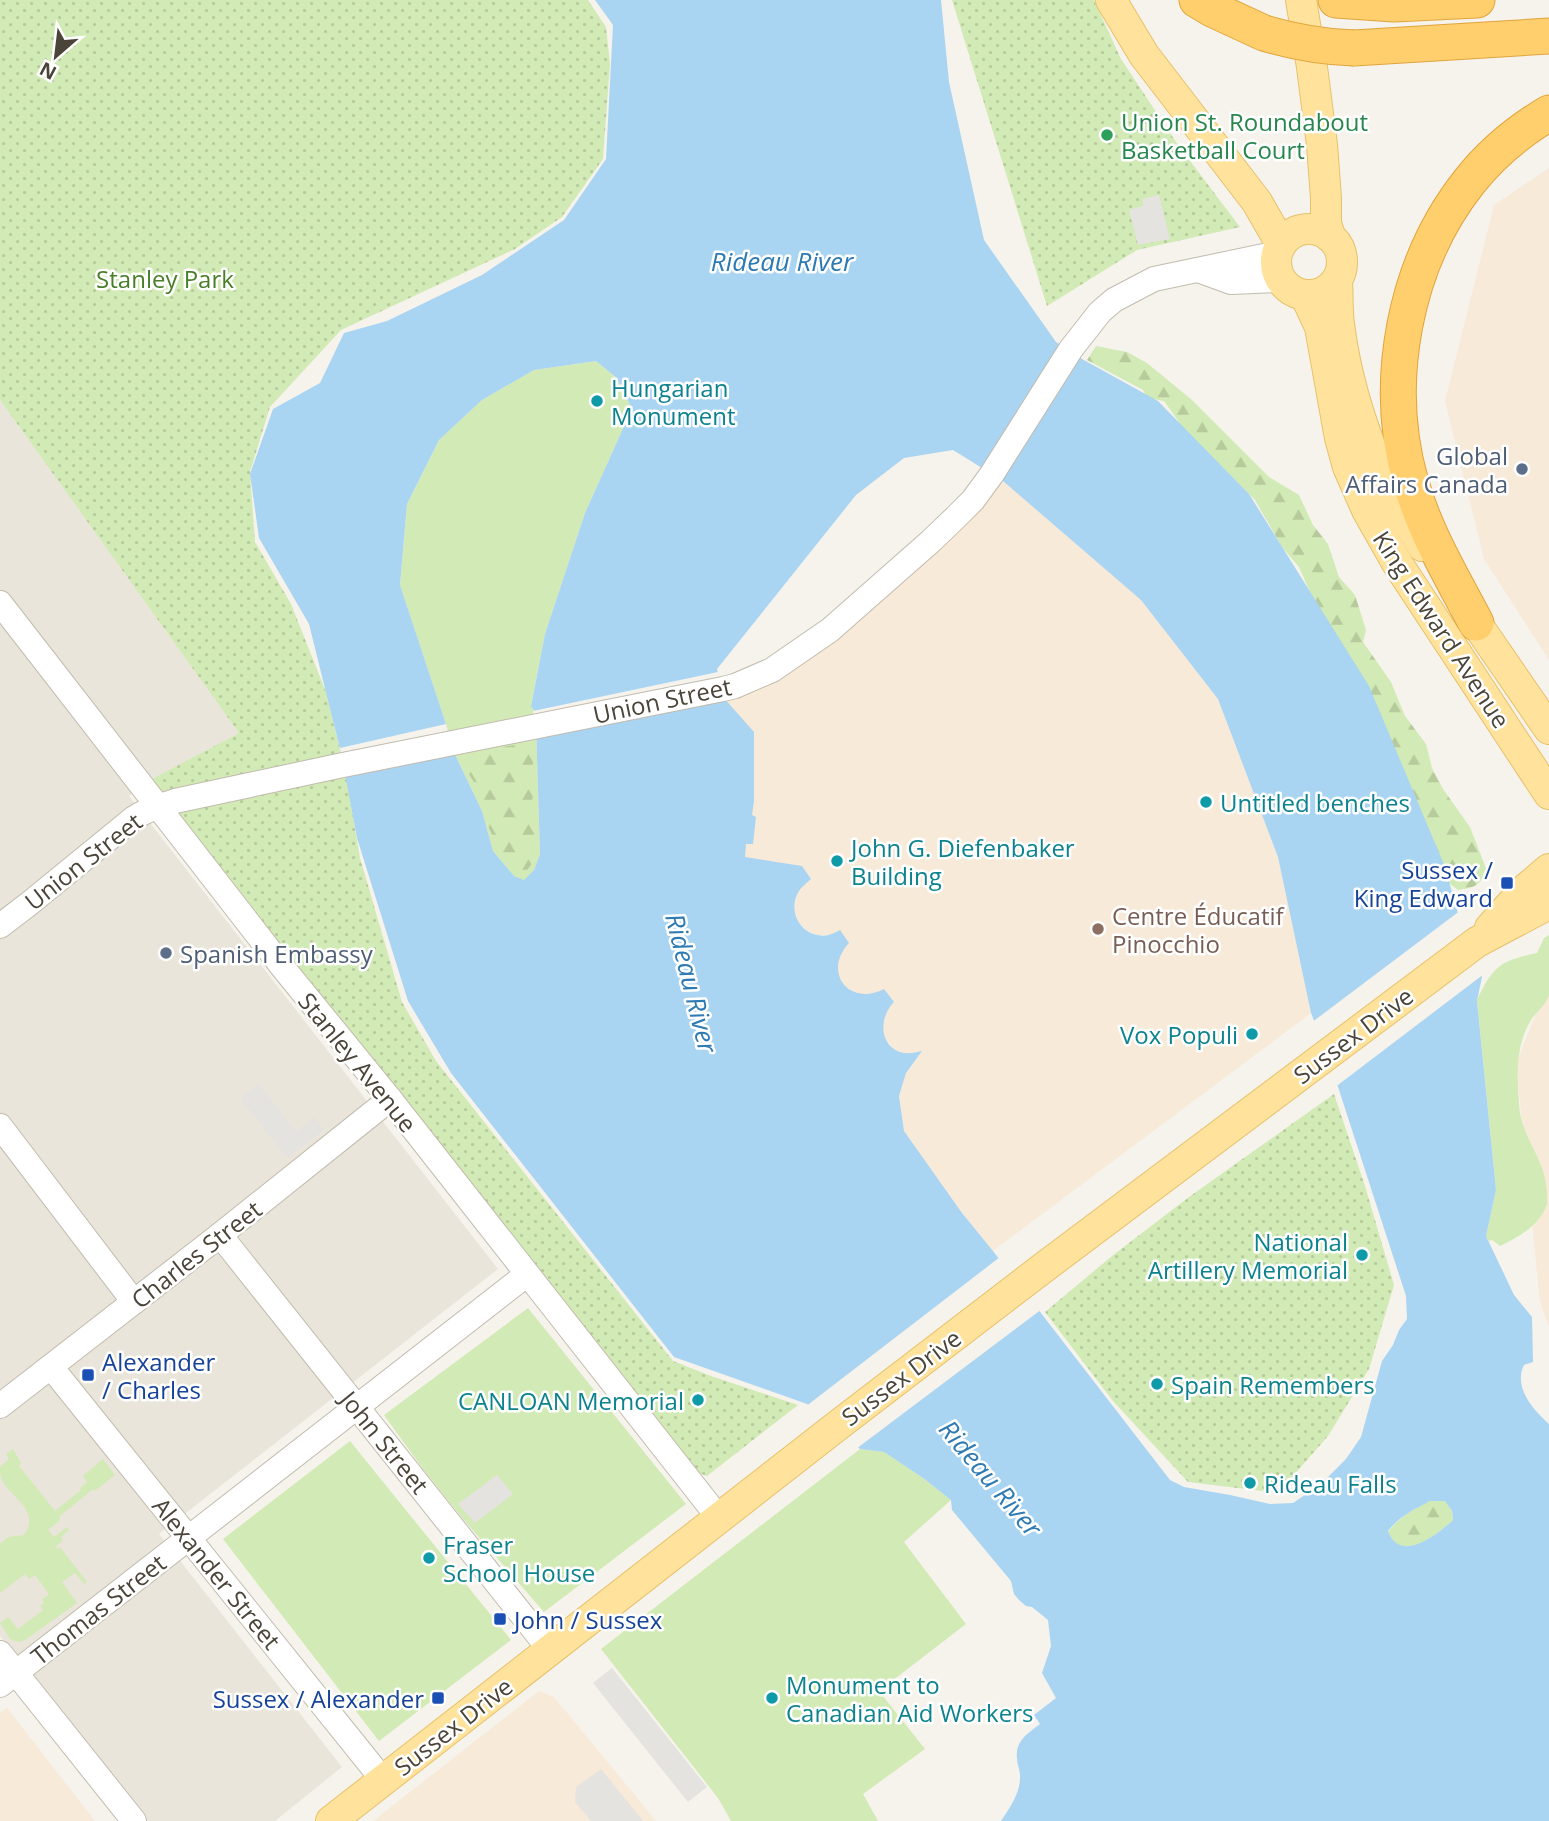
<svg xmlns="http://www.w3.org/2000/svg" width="1549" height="1821" font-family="'Open Sans',sans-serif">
<defs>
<pattern id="forest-firs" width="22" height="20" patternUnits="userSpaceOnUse" patternTransform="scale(1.75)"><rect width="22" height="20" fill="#d2eab5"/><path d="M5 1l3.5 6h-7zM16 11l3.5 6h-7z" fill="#b6ca9c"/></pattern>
<pattern id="park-dots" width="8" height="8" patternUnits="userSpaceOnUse" patternTransform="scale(1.75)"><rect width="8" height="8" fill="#d2eab5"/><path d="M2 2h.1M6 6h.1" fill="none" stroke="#b6ca9c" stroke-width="1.8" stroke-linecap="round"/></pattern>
</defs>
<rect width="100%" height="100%" fill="#f6f3ec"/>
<polygon fill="#eae5da" points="0,400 239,733 153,779 129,796 498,1269 159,1534 342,1767 275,1821 148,1821 0,1636"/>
<g fill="#f7ead8">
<polygon points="1549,168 1549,660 1484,559 1445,401 1494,205"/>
<polygon points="1003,481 1141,600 1218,699 1278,857 1311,1013 993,1251 962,1213 904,1131 899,1096 906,1073 921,1052 909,1054 900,1052 893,1048 887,1041 883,1033 883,1019 888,1008 893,1002 874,994 863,995 852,991 843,984 838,974 838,962 841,951 830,935 817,935 807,931 799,923 794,912 794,899 800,888 744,857 746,843 752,844 756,817 751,816 754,801 723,697 800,665 913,574"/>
<polygon points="1549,980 1549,1327 1540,1302 1516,1064"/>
<polygon points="539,1691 554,1697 656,1821 373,1821"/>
<polygon points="7,1708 95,1821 0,1821 0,1713"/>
</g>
<g fill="#d2eab5">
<polygon points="596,361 617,378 631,407 621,433 585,513 545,634 531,705 535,712 536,726 540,854 534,870 524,881 514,876 493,851 482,811 450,744 446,724 400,585 407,504 439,440 482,400 534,370"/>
<path d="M1549,935C1549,954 1549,975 1549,994C1548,1003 1536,1012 1531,1020C1515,1047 1517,1074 1519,1104C1522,1145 1549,1157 1547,1204C1540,1225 1519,1237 1500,1246L1492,1240L1489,1241L1486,1236L1496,1190L1477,1000C1493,966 1500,961 1537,953L1544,938Z"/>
<polygon points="528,1308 686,1504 544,1612 463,1519 423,1469 384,1415"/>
<polygon points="350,1441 511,1640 379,1741 223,1539"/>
<path d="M13,1449L21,1463L19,1466L55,1511L81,1490L80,1488L87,1482L83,1476L103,1459L115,1475L95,1491L93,1489L60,1516L59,1521L48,1530L54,1537L66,1528L70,1529L61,1537L63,1540L55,1547L57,1549L60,1547L87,1582L84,1584L75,1573L62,1582L77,1603L25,1640L20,1642L11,1640L0,1623L8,1617L18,1629L43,1610L40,1606L44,1603L42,1600L49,1594L35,1575L29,1579L25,1574L0,1593V1544L8,1537L24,1535C42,1510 9,1497 1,1478C0,1475 0,1470 0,1467L9,1459L6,1454Z"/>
<polygon points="860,1449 884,1452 923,1478 951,1500 904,1542 966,1624 879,1691 925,1749 863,1794 878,1821 731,1821 718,1798 601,1649"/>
</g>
<g fill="url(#forest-firs)">
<path d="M1096,346L1127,352L1147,363L1192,400L1269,477L1299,495L1313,525L1328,544L1339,577L1355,595L1366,630L1363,642L1391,682L1405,716L1426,744L1432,768L1443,789L1470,827L1487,871C1478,887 1475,887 1458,890L1445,880L1333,645L1299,567L1282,547L1255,500L1184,429L1164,401L1147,398L1143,390L1087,360Z"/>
<polygon points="523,740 529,740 532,743 533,764 531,777 533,795 530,813 535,830 533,842 535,859 525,873 514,869 502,857 489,828 487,811 474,782 464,767 466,759 472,752 515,745"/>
<path d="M1430,1501H1446L1452,1512L1453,1520C1437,1535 1400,1564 1388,1532C1400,1516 1413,1510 1430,1501Z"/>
</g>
<g fill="url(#park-dots)">
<polygon points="0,0 588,0 606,27 610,64 603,159 562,217 515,249 341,330 270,407 250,472 255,542 291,604 326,692 346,775 360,858 402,1002 436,1061 673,1361 711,1376 798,1405 707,1476 693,1471 304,986 152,779 239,733 0,400"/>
<polygon points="952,0 1094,0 1121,59 1178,145 1240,227 1137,250 1047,306"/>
<polygon points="1334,1094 1365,1186 1394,1285 1369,1369 1328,1436 1286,1484 1262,1491 1188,1482 1113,1401 1045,1312 1112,1256 1189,1197"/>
</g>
<g fill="#e5e3e0">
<polygon points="1159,195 1170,239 1138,245 1129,210 1143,206 1143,199"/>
<polygon points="259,1084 296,1131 315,1117 324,1130 287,1158 240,1098"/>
<polygon points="497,1475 513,1494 475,1523 458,1504"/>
<polygon points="612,1668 707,1787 688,1802 593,1683"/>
<polygon points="601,1769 643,1821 591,1821 575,1802 576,1787"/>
</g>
<path fill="#a9d4f2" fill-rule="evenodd" d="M595,0H941L949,82L984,240L1056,342L1082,359L1158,401L1249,494L1369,686L1445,867L1457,910L1482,977L1477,1001L1496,1190L1486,1236L1514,1295L1532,1317L1533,1362L1524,1365C1513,1387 1533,1410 1549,1424V1821H1001C1010,1808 1021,1792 1020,1775C1020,1770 1017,1764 1017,1759C1015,1741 1027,1734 1040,1724L1034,1715L1056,1698L1042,1673L1051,1646L1048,1620L1032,1607L1026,1606L1019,1600L1014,1594L1011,1581L952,1510L951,1500L923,1478L884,1452L860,1449L807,1404L674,1357L451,1073L408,1001L357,838L341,753L309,624L259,538L250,474L273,409L320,383L344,333L387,321L482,275L564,220L606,159L613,25ZM596,361L617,378L631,407L621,433L585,513L545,634L531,706L535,712L536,726L540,854L534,870L524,880L514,876L493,851L482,811L450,744L446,724L400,585L407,504L439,440L482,400L534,370ZM953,450L1003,481L1141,600L1218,699L1278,857L1311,1013L1327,1053L1406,1296L1407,1319L1399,1330L1393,1345L1382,1361L1361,1437L1346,1459L1321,1484L1293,1503L1270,1504L1230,1495L1184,1487L1170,1480L993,1251L962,1213L904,1131L899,1096L906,1073L922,1051C916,1052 911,1054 904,1053C879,1048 878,1018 894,1002L884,989C849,1007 822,972 849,943L840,930C833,934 826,937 818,935C797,932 788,907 799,891C802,886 807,883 811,879L802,866L745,857L746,844H753L756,817L752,815L754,801V732L723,697L717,669L856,495L904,458ZM1430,1501H1445L1452,1511L1453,1520C1437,1535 1400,1564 1388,1531C1400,1516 1413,1510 1430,1501Z"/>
<g fill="#f6f3ec">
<polygon points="718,672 723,697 535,735 533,711"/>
<polygon points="446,724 453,750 346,775 340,748"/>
<polygon points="1461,910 1484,974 1334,1088 1311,1023"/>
<polygon points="1000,1257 1042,1309 856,1449 805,1407"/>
</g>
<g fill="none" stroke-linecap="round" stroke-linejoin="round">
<defs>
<g id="minor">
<polyline points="1198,270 1231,282 1281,280"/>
<polyline points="0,603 284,969 390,1099 719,1518"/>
<path d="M0,926L30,903L134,818C147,809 161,806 175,801L343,765L723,689L735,686L772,670L830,630L931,541L957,516L973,500L992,474L1071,349L1100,312L1114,300L1154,279L1278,253"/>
<polyline points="0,1126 134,1302"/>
<polyline points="220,1235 550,1650"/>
<polyline points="51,1367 383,1780"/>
<polyline points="0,1406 220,1235 390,1099"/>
<polyline points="0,1653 134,1821"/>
<polyline points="0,1685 526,1275"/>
</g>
<g id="major">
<polyline points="1111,0 1144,55 1257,202 1281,244"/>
<polyline points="1301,0 1312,67 1322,145 1326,198 1326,223 1330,237"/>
<circle cx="1309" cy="262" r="33"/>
<path d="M1337,280C1338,295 1337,310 1339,324C1345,372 1359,420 1378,465C1390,494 1407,520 1422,546"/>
<polyline points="1305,295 1320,327 1340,438 1348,467 1367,510 1397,563 1549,794"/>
<polyline points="1463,604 1549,729"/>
<polyline points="1490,928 1522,892 1549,869"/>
<polyline points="331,1821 837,1426 1043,1268 1477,942 1549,904"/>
</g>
<g id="highway">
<polyline points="1197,0 1212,9 1264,33"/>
<polyline points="1336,0 1394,4 1477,0"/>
<polyline points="1354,48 1549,36"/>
<path d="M1476,623C1452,577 1425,533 1411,483C1382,383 1404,264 1469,182C1491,154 1519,131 1549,113"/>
</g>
</defs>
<use href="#minor" stroke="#c2bbae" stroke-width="26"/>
<use href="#major" stroke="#e6c16a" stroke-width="32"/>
<use href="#highway" stroke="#e0a43c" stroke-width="37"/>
<use href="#minor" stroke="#fff" stroke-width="24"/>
<use href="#major" stroke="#ffe39c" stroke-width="30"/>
<use href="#highway" stroke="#ffcf6e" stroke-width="35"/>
<defs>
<path id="highway-bridge" d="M1264,33C1294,42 1323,47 1354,48"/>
</defs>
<use href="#highway-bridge" stroke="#e0a43c" stroke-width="37" stroke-linecap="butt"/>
<use href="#highway-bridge" stroke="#ffcf6e" stroke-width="35"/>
</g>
<circle fill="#2e9e5b" stroke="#fff" stroke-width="2.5" cx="1107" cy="135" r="7"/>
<g fill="#0f9aa8" stroke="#fff" stroke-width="2.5">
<circle cx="597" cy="401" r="7"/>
<circle cx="1206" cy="802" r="7"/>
<circle cx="837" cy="861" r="7"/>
<circle cx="1252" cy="1034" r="7"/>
<circle cx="1362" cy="1255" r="7"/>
<circle cx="1157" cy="1384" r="7"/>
<circle cx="698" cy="1400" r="7"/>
<circle cx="1250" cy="1483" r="7"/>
<circle cx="429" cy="1558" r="7"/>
<circle cx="772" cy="1698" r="7"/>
</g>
<g fill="#5c6f8a" stroke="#fff" stroke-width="2.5">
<circle cx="1522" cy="469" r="7"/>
<circle cx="166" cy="953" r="7"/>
</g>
<g fill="#1a4fb4" stroke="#fff" stroke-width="2.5">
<rect x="1500" y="876" width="14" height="14" rx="3.5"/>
<rect x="81" y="1368" width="14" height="14" rx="3.5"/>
<rect x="493" y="1612" width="14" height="14" rx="3.5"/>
<rect x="431" y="1691" width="14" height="14" rx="3.5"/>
</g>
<circle fill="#8d6e63" stroke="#fff" stroke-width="2.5" cx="1098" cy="929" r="7"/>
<g text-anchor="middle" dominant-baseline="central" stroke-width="5" stroke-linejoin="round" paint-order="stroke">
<g font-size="24" fill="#27864d" stroke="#fff" text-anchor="start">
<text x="1121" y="121">Union St. Roundabout<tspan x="1121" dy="28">Basketball Court</tspan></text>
</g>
<g font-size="24" fill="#4a7f2a" stroke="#fff">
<text x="165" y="278">Stanley Park</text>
</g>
<g font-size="24" fill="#0d838f" stroke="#fff" text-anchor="start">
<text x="611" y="387">Hungarian<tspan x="611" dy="28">Monument</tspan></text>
<text x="1220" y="802">Untitled benches</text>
<text x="851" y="847">John G. Diefenbaker<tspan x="851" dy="28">Building</tspan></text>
<text x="1238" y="1034" text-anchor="end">Vox Populi</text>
<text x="1348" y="1241" text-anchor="end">National<tspan x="1348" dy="28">Artillery Memorial</tspan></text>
<text x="1171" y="1384">Spain Remembers</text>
<text x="684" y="1400" text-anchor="end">CANLOAN Memorial</text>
<text x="1264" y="1483">Rideau Falls</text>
<text x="443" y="1544">Fraser<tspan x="443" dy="28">School House</tspan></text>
<text x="786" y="1684">Monument to<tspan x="786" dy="28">Canadian Aid Workers</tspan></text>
</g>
<g font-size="24" fill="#4e5e75" stroke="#fff" text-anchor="end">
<text x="1508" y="455">Global<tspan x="1508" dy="28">Affairs Canada</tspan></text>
<text x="180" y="953" text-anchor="start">Spanish Embassy</text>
</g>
<g font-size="24" fill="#4b4439" stroke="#fff">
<text transform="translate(1442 629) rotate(57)">King Edward Avenue</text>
<text transform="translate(662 700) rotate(-12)">Union Street</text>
<text transform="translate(83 861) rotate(-38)">Union Street</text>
<text transform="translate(1353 1035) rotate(-37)">Sussex Drive</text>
<text transform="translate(358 1062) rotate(51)">Stanley Avenue</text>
<text transform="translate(196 1254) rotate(-38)">Charles Street</text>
<text transform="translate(901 1377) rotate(-37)">Sussex Drive</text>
<text transform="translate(385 1442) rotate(51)">John Street</text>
<text transform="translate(217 1573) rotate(51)">Alexander Street</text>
<text transform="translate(98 1609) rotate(-38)">Thomas Street</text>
<text transform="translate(453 1726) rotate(-38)">Sussex Drive</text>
</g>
<g font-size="24" fill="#164399" stroke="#fff" text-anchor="end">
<text x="1493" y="869">Sussex /<tspan x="1493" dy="28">King Edward</tspan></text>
<text x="102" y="1361" text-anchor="start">Alexander<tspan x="102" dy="28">/ Charles</tspan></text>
<text x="514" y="1619" text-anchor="start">John / Sussex</text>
<text x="424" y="1698">Sussex / Alexander</text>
</g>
<g font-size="24" fill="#785e54" stroke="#fff" text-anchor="start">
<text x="1112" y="915">Centre Éducatif<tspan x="1112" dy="28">Pinocchio</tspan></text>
</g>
<g font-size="26" font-style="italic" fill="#2e7ab2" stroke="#fff">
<text x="782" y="261">Rideau River</text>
<text transform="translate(692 983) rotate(76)">Rideau River</text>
<text transform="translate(991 1478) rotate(50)">Rideau River</text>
</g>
</g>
<g transform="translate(56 56) rotate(208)" stroke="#ffffff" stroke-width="5" paint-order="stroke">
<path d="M0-5L12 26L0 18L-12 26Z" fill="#4b4439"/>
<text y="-10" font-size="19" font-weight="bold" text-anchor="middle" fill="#4b4439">N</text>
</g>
</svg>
